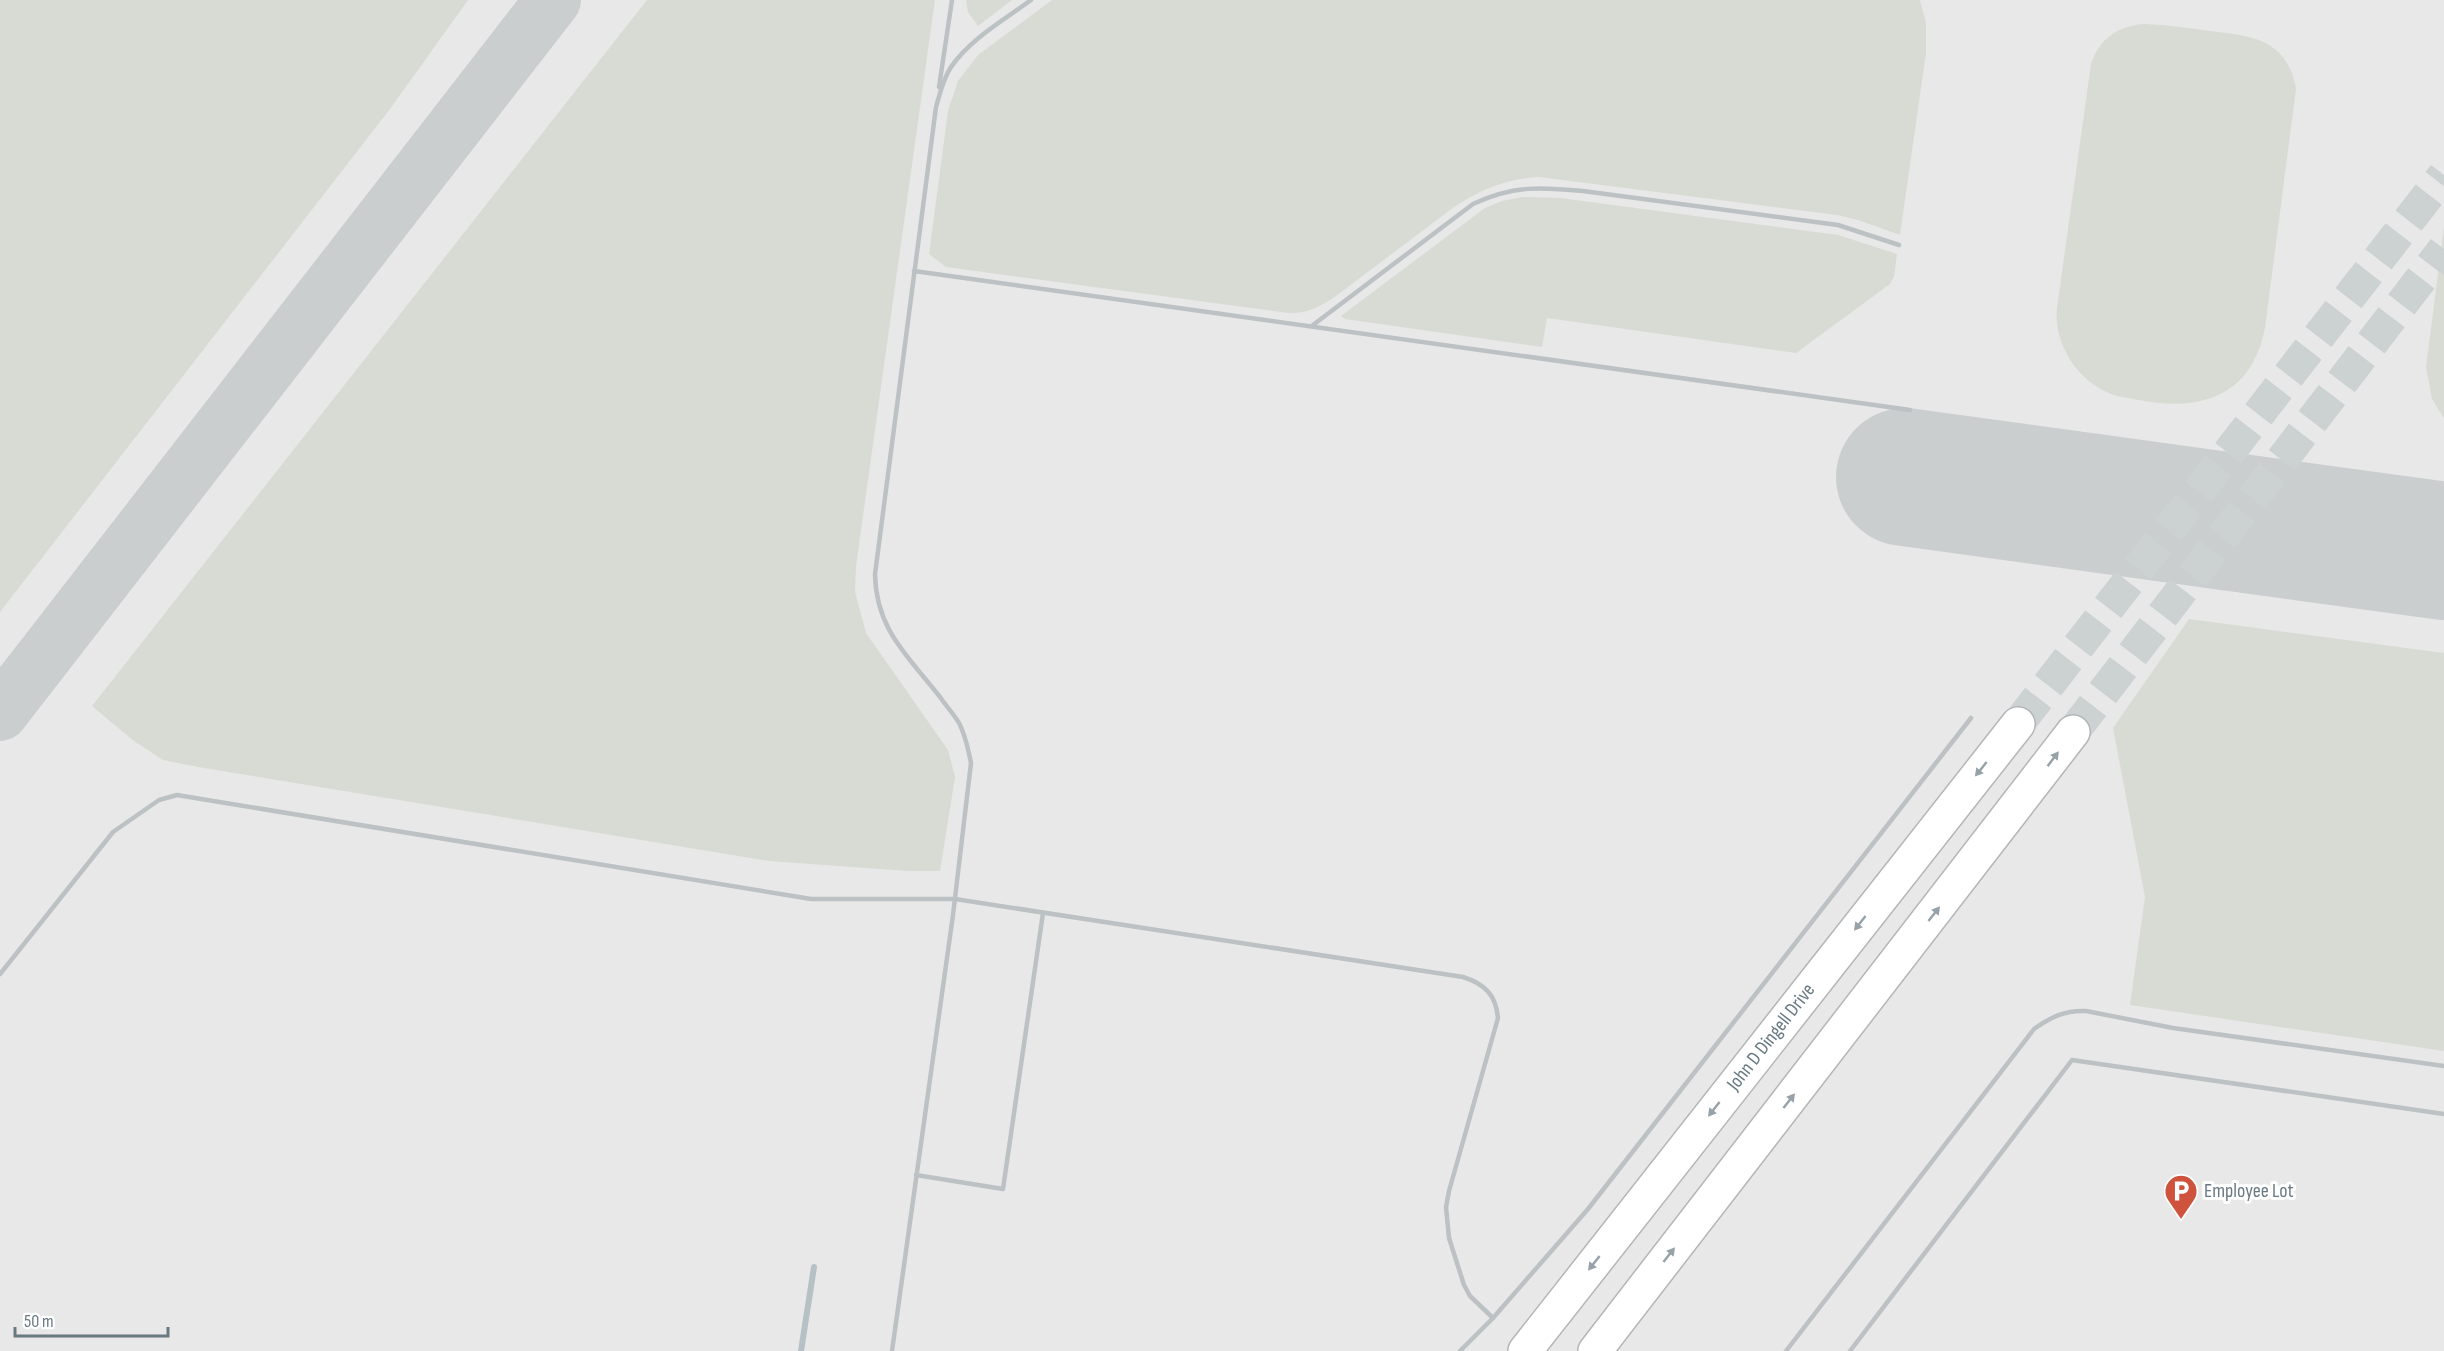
<svg xmlns="http://www.w3.org/2000/svg" width="2444" height="1351" font-family="'Sofia Sans Condensed',sans-serif">
<rect width="100%" height="100%" fill="#f7f7f4"/>
<rect fill="#e8e8e8" x="0" y="0" width="2444" height="1351"/>
<g fill="#d7dbd4">
<polygon points="0,0 468,0 390,109 0,612"/>
<polygon points="647,0 935,0 856,566 855,592 866,633 948,750 955,777 940,871 908,871 769,861 198,767 163,760 134,741 92,706"/>
<polygon points="966,0 1012,0 978,26 968,12"/>
<path d="M1052,0H1920L1926,23V53L1900,235L1858,220L1837,215L1539,177C1505,179 1482,189 1454,207L1332,299C1317,308 1305,314 1288,313L946,267L929,254L948,111L958,81L978,55Z"/>
<path d="M2145,24C2167,25 2188,28 2210,31C2253,36 2287,39 2296,89L2265,328C2252,394 2205,411 2144,401C2135,399 2126,398 2117,396C2080,385 2053,346 2057,308L2091,64C2099,39 2119,25 2145,24Z"/>
<polygon points="1522,197 1560,198 1838,235 1897,254 1894,277 1890,284 1796,353 1547,318 1542,347 1345,319 1341,316 1485,208 1502,201"/>
<polygon points="2444,227 2444,418 2432,399 2426,367"/>
<polygon points="2189,619 2444,653 2444,1051 2130,1005 2145,897 2113,728"/>
</g>
<g fill="none" stroke-linecap="round" stroke-linejoin="round">
<polyline stroke="#b5c1c4" stroke-width="6" points="801,1351 814,1267"/>
<polyline stroke="#cbcecf" stroke-width="56" points="0,713 553,0"/>
<polyline stroke="#cbcecf" stroke-width="138" points="1905,477 2444,551"/>
<g stroke="#ccd1d2" stroke-width="33" stroke-dasharray="33 16" stroke-linecap="butt">
<polyline points="2018,724 2444,175"/>
<polyline points="2073,732 2444,249"/>
</g>
<defs>
<g id="highway">
<polyline points="1525,1351 2018,724"/>
<polyline points="1595,1351 2073,732"/>
</g>
</defs>
<use href="#highway" stroke="#b2b6b9" stroke-width="36"/>
<g stroke="#bcc1c4" stroke-width="4.5">
<polyline points="939,87 952,0"/>
<polyline points="914,271 1910,410"/>
<path d="M1313,325L1473,204C1513,185 1541,187 1583,191L1838,225L1899,245"/>
<path d="M0,974L113,832L159,800L177,795L811,899H955L1463,977C1485,984 1496,995 1498,1018L1449,1191L1446,1207L1449,1238L1464,1285L1470,1296L1493,1318"/>
<polyline points="916,1175 1003,1189 1043,913"/>
<path d="M892,1351L953,915L971,763C968,749 966,736 959,723C954,714 946,706 940,697C908,656 876,630 875,574L936,107C940,93 943,79 951,67C970,39 1004,20 1031,0"/>
<polyline points="1460,1351 1493,1318 1588,1209 1971,718"/>
<path d="M1786,1351L2034,1029C2051,1017 2065,1010 2086,1011L2173,1028L2444,1066"/>
<polyline points="1850,1351 2072,1060 2444,1114"/>
</g>
<use href="#highway" stroke="#fff" stroke-width="33"/>
</g>
<defs><path id="oneway-solid" d="M-6-.8H1V-3.2L6.5 0L1 3.2V.8H-6Z" transform="scale(1.5)"/></defs>
<g fill="#96a1a8">
<use href="#oneway-solid" transform="translate(2053 759) rotate(-53)"/>
<use href="#oneway-solid" transform="translate(1981 769) rotate(129)"/>
<use href="#oneway-solid" transform="translate(1934 914) rotate(-52)"/>
<use href="#oneway-solid" transform="translate(1860 923) rotate(128)"/>
<use href="#oneway-solid" transform="translate(1789 1101) rotate(-52)"/>
<use href="#oneway-solid" transform="translate(1714 1109) rotate(128)"/>
<use href="#oneway-solid" transform="translate(1669 1255) rotate(-52)"/>
<use href="#oneway-solid" transform="translate(1594 1263) rotate(128)"/>
</g>
<defs>
<symbol id="parking-pin" viewBox="-11 -11 22 30"><path d="M0 17L-7.5 6A9.5 9.5 0 1 1 7.5 6Z" fill="#cf533c" stroke="#fff"/><path d="M-3.5-5.5H1a3.5 3.5 0 0 1 0 7H-1V5.5H-3.5ZM-1-3.4V-.6H.8a1.4 1.4 0 0 0 0-2.8Z" fill="#fff"/></symbol>
</defs>
<g fill-rule="evenodd">
<use href="#parking-pin" x="2162" y="1172" width="38" height="52"/>
</g>
<g text-anchor="middle" dominant-baseline="central" stroke-width="6" stroke-linejoin="round" paint-order="stroke">
<g font-size="20" fill="#697982" stroke="#fff">
<text transform="translate(1771 1037) rotate(-52)">John D Dingell Drive</text>
</g>
<g font-size="20" fill="#697982" stroke="#fff" text-anchor="start">
<text x="2204" y="1191">Employee Lot</text>
</g>
</g>
<path d="M15 1327v9h153v-9" fill="none" stroke="#697982" stroke-width="3"/>
<text x="24" y="1327" font-size="18" fill="#697982" stroke="#ffffff" stroke-width="4.5" paint-order="stroke">50 m</text>
</svg>
